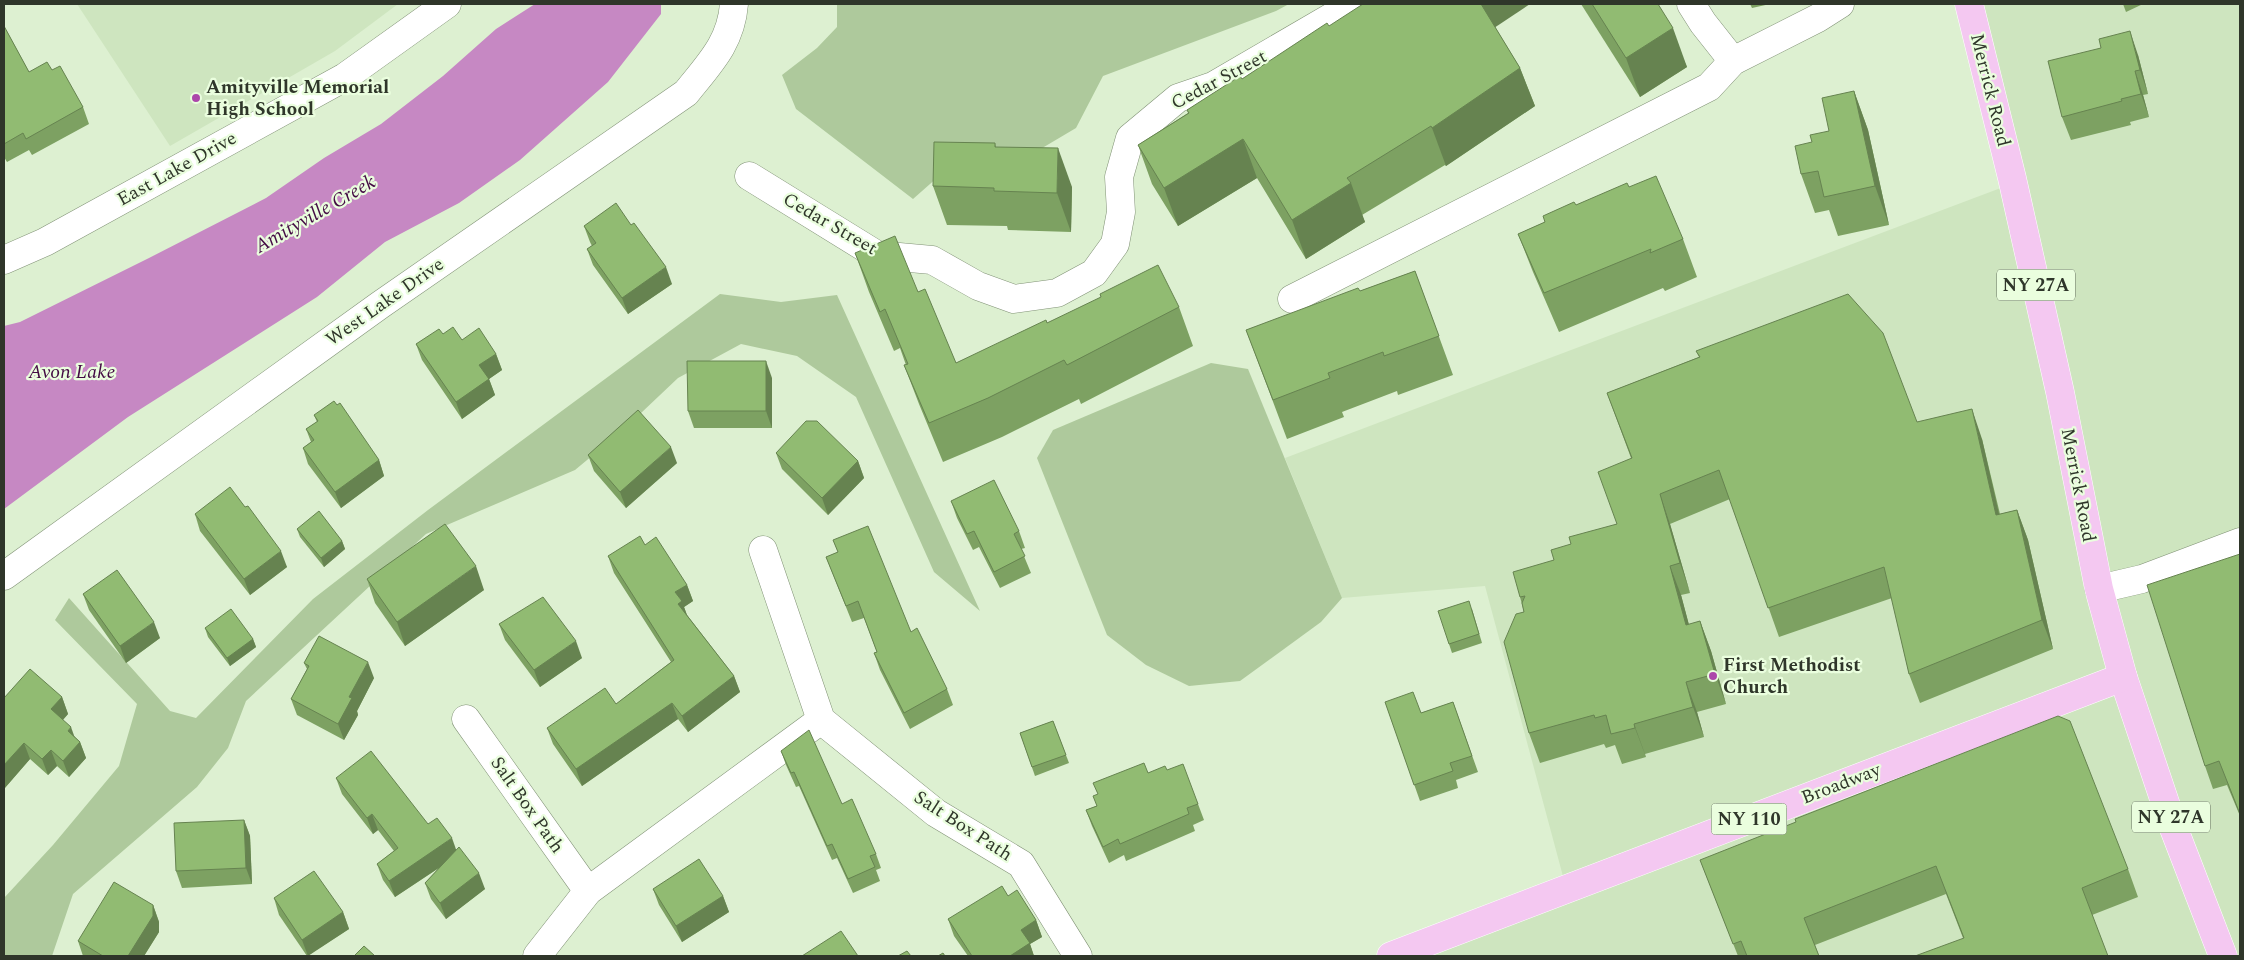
<svg xmlns="http://www.w3.org/2000/svg" width="2244" height="960" font-family="Spectral,serif">
<rect width="100%" height="100%" fill="#ddf0d1"/>
<g fill="#cee5bf">
<polygon points="77,4 398,4 335,51 170,146"/>
<polygon points="1961,4 2240,4 2240,956 1424,956 1564,880 1485,586 1342,598 1285,458 2006,186"/>
</g>
<g fill="#aec99c">
<polygon points="837,4 1289,4 1276,11 1103,76 1076,128 1022,160 947,169 913,199 796,109 782,75 817,48 837,27"/>
<polygon points="720,294 781,302 837,295 980,611 934,572 856,397 797,356 741,344 678,378 622,431 575,470 426,534 246,701 228,748 197,787 73,894 52,956 4,956 4,898 53,845 119,766 137,704 55,620 69,598 170,711 196,718 313,599 428,510"/>
<polygon points="1211,363 1248,369 1342,598 1321,622 1240,681 1189,686 1146,665 1107,635 1037,458 1053,430"/>
</g>
<polygon fill="#c688c3" points="535,4 661,4 661,14 608,82 520,160 459,203 385,242 317,297 128,417 4,509 4,326 20,322 149,258 266,198 324,158 381,124 443,76 496,29"/>
<g fill="none" stroke-linecap="round" stroke-linejoin="round">
<defs>
<g id="minor">
<polyline points="1691,4 1703,23 1733,61"/>
<polyline points="749,176 877,255 932,260 978,286 1014,299 1057,293 1094,273 1115,244 1121,212 1119,177 1130,138 1178,98 1213,86 1354,4"/>
<polyline points="4,260 45,242 345,77 447,4"/>
<polyline points="1292,299 1709,87 1733,61 1818,18 1840,4"/>
<polyline points="763,550 821,720 936,813 1021,864 1078,956"/>
<path d="M4,576L380,305L686,93C709,64 731,43 734,4"/>
<polyline points="2099,589 2142,579 2240,542"/>
<polyline points="466,719 588,891"/>
<polyline points="537,956 588,891 821,720"/>
</g>
<g id="primary">
<polyline points="1969,4 2012,178 2060,392 2099,589 2123,677 2174,829 2223,956"/>
<polyline points="1391,956 2123,677"/>
</g>
</defs>
<use href="#minor" stroke="#819276" stroke-width="29"/>
<use href="#primary" stroke="#fff" stroke-width="29"/>
<use href="#minor" stroke="#fff" stroke-width="28"/>
<use href="#primary" stroke="#f4c8f1" stroke-width="28"/>
</g>
<g fill="#7da162">
<polygon points="1581,4 1658,4 1687,67 1640,97"/>
<polygon points="1750,4 1770,4 1752,8"/>
<polygon points="2123,4 2143,4 2126,12"/>
<polygon points="4,26 29,72 52,70 83,107 89,124 32,155 29,150 7,162 4,157"/>
<polygon points="1329,26 1495,27 1520,68 1535,106 1446,166 1445,165 1362,215 1365,222 1306,259 1257,178 1178,226 1152,184 1138,145 1188,113 1187,110 1242,79"/>
<polygon points="2101,48 2138,55 2148,94 2143,95 2149,117 2130,122 2131,125 2071,140 2062,117"/>
<polygon points="1854,91 1868,130 1889,225 1838,236 1829,210 1815,213 1801,174 1812,142 1829,131"/>
<polygon points="995,143 996,147 1072,187 1071,232 1008,230 1007,226 947,225 933,186"/>
<polygon points="1629,187 1683,239 1697,277 1665,291 1663,288 1559,332 1533,272 1518,234 1545,222 1576,205"/>
<polygon points="584,226 672,284 628,314 593,265 587,249 592,246 590,242"/>
<polygon points="855,253 918,292 956,363 1047,323 1179,307 1193,346 1081,404 1079,399 1002,437 943,462 919,404 904,365 906,365 900,348 894,351 869,292"/>
<polygon points="1415,271 1453,375 1398,395 1397,391 1342,412 1344,417 1287,439 1246,330 1360,291"/>
<polygon points="443,334 462,340 496,354 502,370 489,379 495,395 462,419 422,360 416,344"/>
<polygon points="1696,351 1917,422 1982,439 2000,514 2017,510 2028,540 2053,649 1920,703 1909,674 1892,598 1779,637 1730,499 1670,524 1690,593 1681,595 1689,625 1700,621 1711,651 1726,704 1697,712 1704,737 1645,754 1646,757 1622,764 1615,745 1606,748 1604,744 1540,763 1529,733 1524,612 1520,597 1554,560 1571,544 1617,524 1631,458 1607,393 1699,357"/>
<polygon points="772,378 772,428 694,428 688,411"/>
<polygon points="314,415 379,460 384,476 341,508 308,464 303,448 311,442 306,429 317,422"/>
<polygon points="776,453 858,461 864,478 828,515 782,469"/>
<polygon points="588,455 677,463 626,508 594,471"/>
<polygon points="951,501 1019,531 1025,548 1021,549 1031,573 1000,588 979,547 973,550 957,518"/>
<polygon points="245,507 287,567 250,595 200,531 195,514"/>
<polygon points="297,529 342,541 345,549 324,567 300,537"/>
<polygon points="833,540 911,632 947,689 953,705 910,729 880,670 874,653 877,652 864,618 852,622 826,557 838,552"/>
<polygon points="645,545 687,585 693,601 684,607 687,615 734,676 740,692 688,732 678,719 582,786 553,744 547,728 616,704 671,662 614,573 608,556"/>
<polygon points="2240,554 2240,816 2227,785 2213,789 2205,766"/>
<polygon points="367,579 484,590 405,646 375,603"/>
<polygon points="83,594 160,638 126,663 89,610"/>
<polygon points="1472,609 1482,643 1452,653 1449,644"/>
<polygon points="499,624 582,658 540,687 505,640"/>
<polygon points="205,628 253,639 256,647 230,666 208,637"/>
<polygon points="304,663 374,678 357,711 358,715 344,740 297,715 291,699 307,669"/>
<polygon points="62,697 68,714 63,720 74,736 80,742 86,758 69,777 57,766 48,775 30,759 4,789 4,698"/>
<polygon points="1385,702 1421,713 1453,702 1478,772 1456,780 1458,788 1420,801"/>
<polygon points="1053,721 1069,763 1035,776 1020,733"/>
<polygon points="781,751 842,804 876,854 881,868 876,870 880,881 853,893 837,858 832,860 799,786 796,787 786,765"/>
<polygon points="1167,770 1198,804 1204,820 1193,825 1195,831 1126,861 1124,855 1109,863 1092,826 1086,810 1096,806 1148,773"/>
<polygon points="336,778 428,824 456,850 485,889 446,919 431,899 425,883 439,868 395,897 383,880 377,864 394,851 378,830 373,834 342,794"/>
<polygon points="244,820 250,836 252,884 182,888 176,871"/>
<polygon points="1700,860 2128,869 2138,897 2092,915 1963,938 1946,894 1815,945 1819,956 1738,956"/>
<polygon points="653,889 723,896 729,912 682,942 659,905"/>
<polygon points="1008,896 1036,920 1042,937 1030,944 1034,956 968,956 954,936 948,919"/>
<polygon points="274,898 343,912 349,929 307,956 279,915"/>
<polygon points="153,905 159,922 159,932 144,956 83,956 78,941"/>
</g>
<g fill="#668350">
<polygon points="1478,4 1530,4 1488,32"/>
<polygon points="1673,28 1687,67 1640,97 1626,58"/>
<polygon points="2130,31 2138,55 2148,94 2140,70"/>
<polygon points="1520,68 1535,106 1446,166 1432,128"/>
<polygon points="2135,71 2143,95 2149,117 2141,94"/>
<polygon points="1854,91 1868,130 1889,225 1875,186"/>
<polygon points="1243,139 1257,178 1178,226 1164,188"/>
<polygon points="1058,148 1072,187 1071,232 1057,193"/>
<polygon points="1351,183 1365,222 1306,259 1292,220"/>
<polygon points="666,267 672,284 628,314 622,298"/>
<polygon points="496,354 502,370 489,379 495,395 462,419 456,402 479,365"/>
<polygon points="766,361 772,378 772,428 766,411"/>
<polygon points="1972,409 1982,439 2006,545 1996,515"/>
<polygon points="671,447 677,463 626,508 620,492"/>
<polygon points="379,460 384,476 341,508 335,492"/>
<polygon points="858,461 864,478 828,515 822,498"/>
<polygon points="1660,494 1670,524 1690,593 1680,563"/>
<polygon points="2017,510 2028,540 2053,649 2042,620"/>
<polygon points="342,541 345,549 324,567 321,558"/>
<polygon points="281,551 287,567 250,595 244,579"/>
<polygon points="476,566 484,590 405,646 397,622"/>
<polygon points="1670,566 1681,595 1697,655 1686,625"/>
<polygon points="687,585 693,601 684,607 688,618 678,604 675,592"/>
<polygon points="1700,621 1711,651 1726,704 1715,674"/>
<polygon points="154,622 160,638 126,663 120,646"/>
<polygon points="253,639 256,647 230,666 227,658"/>
<polygon points="576,641 582,658 540,687 534,670"/>
<polygon points="368,662 374,678 357,711 358,715 344,740 338,724 349,697"/>
<polygon points="734,676 740,692 688,732 682,716"/>
<polygon points="1686,682 1697,712 1704,737 1693,707"/>
<polygon points="62,697 68,714 57,726 51,709"/>
<polygon points="672,703 678,719 582,786 576,769"/>
<polygon points="1634,724 1645,754 1646,757 1635,728"/>
<polygon points="71,727 77,744 68,731"/>
<polygon points="80,742 86,758 69,777 63,761"/>
<polygon points="24,743 30,759 4,789 4,765"/>
<polygon points="51,750 57,766 48,775 42,759"/>
<polygon points="372,814 378,830 373,834 367,818"/>
<polygon points="244,820 250,836 252,884 246,868"/>
<polygon points="452,838 458,855 395,897 389,881"/>
<polygon points="479,873 485,889 446,919 440,903"/>
<polygon points="723,896 729,912 682,942 676,926"/>
<polygon points="153,905 159,922 159,932 144,956 128,956"/>
<polygon points="343,912 349,929 308,956 302,940"/>
<polygon points="1036,920 1042,937 1030,944 1034,956 1010,956 1021,930"/>
</g>
<g fill="#91bb72" stroke="#668350">
<polygon points="1363,4 1481,4 1520,68 1432,128 1431,126 1347,178 1351,183 1292,220 1243,139 1164,188 1138,145 1189,113 1187,110 1240,76 1242,79 1327,23 1329,26"/>
<polygon points="1592,4 1658,4 1673,28 1626,58"/>
<polygon points="4,26 29,72 47,62 52,70 60,66 83,107 26,139 23,133 4,144"/>
<polygon points="2130,31 2140,70 2135,71 2141,94 2121,99 2122,101 2062,117 2048,61 2101,48 2099,39"/>
<polygon points="1854,91 1875,186 1824,197 1818,171 1801,174 1795,146 1812,142 1810,135 1829,131 1822,98"/>
<polygon points="934,142 995,143 995,147 1058,148 1057,193 994,191 994,188 933,186"/>
<polygon points="1656,176 1683,239 1650,253 1651,249 1544,293 1518,234 1545,222 1543,216 1574,202 1576,205 1627,183 1629,187"/>
<polygon points="616,203 631,225 634,223 666,267 622,298 587,249 596,243 584,226"/>
<polygon points="895,236 918,292 925,289 956,363 1046,320 1047,323 1101,297 1100,294 1158,265 1179,307 1067,365 1064,360 988,398 929,423 904,365 908,364 885,309 880,312 855,253"/>
<polygon points="1415,271 1439,336 1384,356 1383,352 1328,373 1330,378 1273,400 1246,330 1358,288 1360,291"/>
<polygon points="1848,294 1883,333 1917,422 1972,409 1996,515 2017,510 2042,620 1909,674 1884,567 1768,608 1719,470 1660,494 1680,563 1670,566 1686,625 1700,621 1715,674 1686,682 1693,707 1634,724 1635,728 1611,734 1606,715 1595,718 1594,715 1529,733 1504,642 1516,614 1524,612 1522,603 1525,596 1520,597 1513,572 1554,560 1551,550 1571,544 1569,537 1617,524 1598,472 1632,458 1607,393 1700,357 1696,351"/>
<polygon points="453,327 462,340 479,328 496,354 479,365 489,379 456,402 416,344 439,329 443,334"/>
<polygon points="687,361 766,361 766,411 688,411"/>
<polygon points="334,401 337,405 340,403 379,460 335,492 303,448 314,440 306,429 318,421 314,415"/>
<polygon points="638,410 671,447 620,492 588,455"/>
<polygon points="806,421 817,421 858,461 822,498 776,453"/>
<polygon points="994,480 1019,531 1014,534 1025,556 994,572 974,531 967,534 951,501"/>
<polygon points="230,487 245,507 248,506 281,551 244,579 195,514"/>
<polygon points="319,511 342,541 321,558 297,529"/>
<polygon points="445,524 476,566 397,622 367,579"/>
<polygon points="868,526 911,632 917,628 947,689 904,713 874,653 877,652 858,601 846,606 826,557 838,552 833,540"/>
<polygon points="640,536 645,545 656,537 687,585 675,592 682,601 678,604 734,676 682,716 672,703 576,769 547,728 605,688 616,704 674,660 608,556"/>
<polygon points="2240,554 2240,814 2219,761 2205,766 2147,585"/>
<polygon points="117,570 154,622 120,646 83,594"/>
<polygon points="543,597 576,641 534,670 499,624"/>
<polygon points="1469,601 1479,634 1449,644 1438,611"/>
<polygon points="231,609 253,639 227,658 205,628"/>
<polygon points="319,636 368,662 349,697 352,698 338,724 291,699 309,666 304,663"/>
<polygon points="30,669 62,697 51,709 71,727 68,731 80,742 63,761 51,750 42,759 24,743 4,765 4,698"/>
<polygon points="1413,692 1421,713 1453,702 1472,756 1450,763 1453,771 1414,785 1385,702"/>
<polygon points="2058,716 2070,721 2128,869 2082,888 2108,956 1915,956 1964,938 1936,866 1804,918 1819,956 1747,956 1741,941 1733,944 1700,860 1796,822 1795,819"/>
<polygon points="1053,721 1066,755 1032,767 1020,733"/>
<polygon points="809,730 842,804 852,799 876,854 870,856 875,867 848,879 832,844 827,846 794,772 791,773 781,751"/>
<polygon points="371,751 428,824 437,818 452,838 389,881 377,864 398,848 372,814 367,818 336,778"/>
<polygon points="1144,763 1148,773 1165,766 1167,770 1183,764 1198,804 1187,808 1189,814 1120,844 1118,839 1103,847 1086,810 1097,806 1093,796 1098,794 1093,783"/>
<polygon points="244,820 246,868 176,871 174,823"/>
<polygon points="459,847 479,873 440,903 425,883"/>
<polygon points="699,859 723,896 676,926 653,889"/>
<polygon points="314,871 343,912 302,940 274,898"/>
<polygon points="114,882 153,905 153,916 128,956 103,956 78,941"/>
<polygon points="1002,886 1008,896 1017,890 1036,920 1021,930 1030,943 1010,956 972,956 948,919"/>
<polygon points="841,931 858,956 802,956"/>
<polygon points="364,946 375,956 354,956"/>
<polygon points="907,951 911,956 898,956"/>
<polygon points="943,953 945,956 938,956"/>
</g>
<g fill="#ac46aa" stroke="#eafede" stroke-width="2">
<circle cx="196" cy="98" r="5"/>
<circle cx="1713" cy="676" r="5"/>
</g>
<g text-anchor="middle" dominant-baseline="central" stroke-width="4.5" stroke-linejoin="round" paint-order="stroke">
<g fill="#eafede" stroke="#677260" stroke-width="1">
<rect x="1997" y="269.5" width="78" height="31" rx="4"/>
<rect x="2132" y="801.5" width="78" height="31" rx="4"/>
<rect x="1711.5" y="803.5" width="75" height="31" rx="4"/>
</g>
<g font-size="18" font-weight="bold" fill="#2f362a">
<text x="2036" y="285">NY 27A</text>
<text x="2171" y="817">NY 27A</text>
<text x="1749" y="819">NY 110</text>
</g>
<g font-size="19" fill="#2f362a" stroke="#eafede">
<text transform="translate(1219 80) rotate(-28)">Cedar Street</text>
<text transform="translate(1990 90) rotate(76)">Merrick Road</text>
<text transform="translate(177 169) rotate(-29)">East Lake Drive</text>
<text transform="translate(830 224) rotate(30)">Cedar Street</text>
<text transform="translate(385 302) rotate(-35)">West Lake Drive</text>
<text transform="translate(2078 485) rotate(79)">Merrick Road</text>
<text transform="translate(1841 784) rotate(-21)">Broadway</text>
<text transform="translate(527 805) rotate(55)">Salt Box Path</text>
<text transform="translate(963 826) rotate(33)">Salt Box Path</text>
</g>
<g font-size="19" font-weight="bold" fill="#2f362a" stroke="#eafede" text-anchor="start">
<text x="206" y="87">Amityville Memorial<tspan x="206" dy="22">High School</tspan></text>
<text x="1723" y="665">First Methodist<tspan x="1723" dy="22">Church</tspan></text>
</g>
<g font-size="20" font-style="italic" fill="#440b44" stroke="#eafede">
<text transform="translate(315 214) rotate(-30)">Amityville Creek</text>
<text x="72" y="372">Avon Lake</text>
</g>
</g>
<rect width="2244" height="960" fill="none" stroke="#2f362a" stroke-width="10"/>
</svg>
